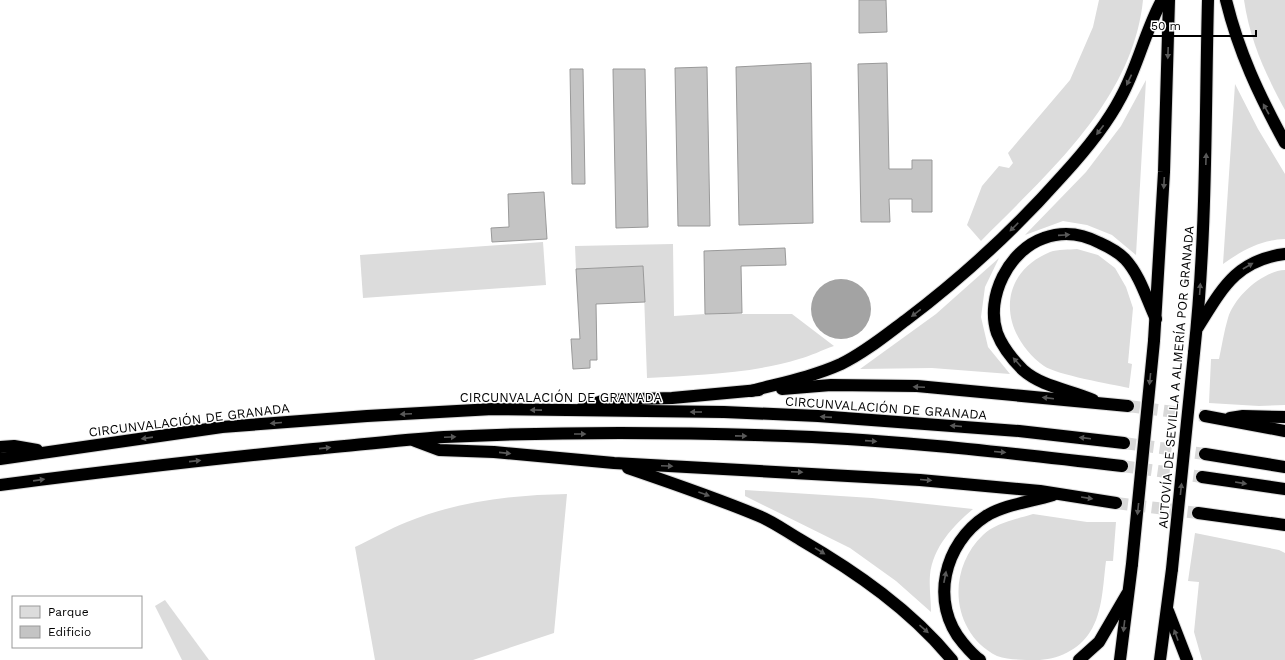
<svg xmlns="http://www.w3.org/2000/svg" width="1285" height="660" font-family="'Work Sans',sans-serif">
<rect width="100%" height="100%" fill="#fff"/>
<g fill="#dcdcdc">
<path d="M1099,0H1143C1133,100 1047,174 981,241L967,225L982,186L999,166L1009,168L1013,163L1008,153L1070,80L1093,27Z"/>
<path d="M1244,0H1285V110C1265,73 1250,41 1244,0Z"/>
<polygon points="1146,80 1136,255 1112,235 1087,225 1063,221 1025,235 1086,172 1121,126"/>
<path d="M1235,84L1258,129L1285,174V239C1260,240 1243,250 1223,264Z"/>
<polygon points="543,242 546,285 363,298 360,255"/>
<path d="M673,244L674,316L705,314H792L834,346C822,350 811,356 799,359C750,374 697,375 647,378L643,266L576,269L575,246Z"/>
<path d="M1077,249L1098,255L1115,268L1126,287L1133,308L1128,363L1132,364L1129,388C1111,384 1057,375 1044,366C1000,334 995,275 1050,252C1058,249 1069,250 1077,249Z"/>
<polygon points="999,258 985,287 981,317 988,347 1010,374 932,368 860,369 936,314"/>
<path d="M1285,270V405L1259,406L1209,403L1211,359H1219C1222,345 1224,331 1228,318C1234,297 1262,271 1285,270Z"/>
<path d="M745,490L872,498L973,509C953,526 933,547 930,575C929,587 931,600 931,612L896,581L850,548L745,496Z"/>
<path d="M567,494L554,633L473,660H375L355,547C372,539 389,529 407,522C458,501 513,495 567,494Z"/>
<path d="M1033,514L1087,522H1116L1113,561H1106C1103,583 1103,612 1090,632C1079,650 1057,660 1036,660C1024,660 1009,660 997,656C951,633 946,570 983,535C995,523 1017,519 1033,514Z"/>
<polygon points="1195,533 1279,550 1285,553 1285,660 1202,660 1194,632 1199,582 1188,581"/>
<polygon points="165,600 209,660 182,660 155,606"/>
</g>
<circle fill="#a3a3a3" cx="841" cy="309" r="30"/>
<g fill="#c4c4c4" stroke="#999">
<polygon points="859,0 886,0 887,32 859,33"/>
<polygon points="811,63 813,223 739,225 736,67"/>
<polygon points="887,63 889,169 912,169 912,160 932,160 932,212 912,212 912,199 889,199 890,222 861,222 858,64"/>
<polygon points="707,67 710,226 678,226 675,68"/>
<polygon points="570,69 583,69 585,184 572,184"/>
<polygon points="613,69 645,69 648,227 616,228"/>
<polygon points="544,192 547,239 492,242 491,228 509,227 508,194"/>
<polygon points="785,248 786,265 741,266 742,313 705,314 704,251"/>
<polygon points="643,266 645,302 596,304 597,360 590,360 590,368 573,369 571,339 580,339 576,269"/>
</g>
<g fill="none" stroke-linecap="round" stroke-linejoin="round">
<g stroke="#d9d9d9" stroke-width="12" stroke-dasharray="12 6" stroke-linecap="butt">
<polyline points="1128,406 1205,416"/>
<polyline points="1124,443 1205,454"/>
<polyline points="1122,466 1202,477"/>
<polyline points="1116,503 1198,513"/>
</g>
<defs>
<g id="highway">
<path d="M1226,0C1239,53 1259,95 1285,143"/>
<path d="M1198,327C1222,289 1236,260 1285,254"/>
<polyline points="1154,341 1164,172 1169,0"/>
<path d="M1194,353C1207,235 1205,118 1208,0"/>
<polyline points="782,389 831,385 917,386 1128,406"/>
<path d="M751,391C781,383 812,377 841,364C864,353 886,335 906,320C963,277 1016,228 1063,175C1085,151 1106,126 1121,97C1138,66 1145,31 1162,0"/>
<path d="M1093,400C1071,390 1042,387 1023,370C1013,360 1002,346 997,333C985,297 1009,250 1044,238C1063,231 1083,234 1100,243C1109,247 1118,252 1125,259C1140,275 1147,300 1156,319"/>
<polyline points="582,408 605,400 672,398 759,390"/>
<polyline points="1205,416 1285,431"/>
<polyline points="1230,418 1243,416 1285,417"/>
<polyline points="415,441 439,450 494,452 614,463 920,480 1040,491 1116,503"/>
<polyline points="0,447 14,446 37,450"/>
<polyline points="1205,454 1285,467"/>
<polyline points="0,459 222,427 367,416 493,409 724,412 818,416 1019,431 1124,443"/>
<path d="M628,468C672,483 716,498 759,516C774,522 787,532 801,540C856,572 911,610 952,660"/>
<polyline points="1202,477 1285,489"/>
<path d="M0,485C101,472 202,460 303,450C350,446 397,440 444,437C566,431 690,432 812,437C915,442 1019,454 1122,466"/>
<polyline points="1198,513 1285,525"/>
<polyline points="1168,611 1187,660"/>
<path d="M980,660C973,655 968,649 963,643C929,603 944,543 986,516C1006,504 1031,502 1053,495"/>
<polyline points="1079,660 1099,642 1127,594"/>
<polyline points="1120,660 1132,564"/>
<polyline points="1160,660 1172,569"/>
</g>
</defs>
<use href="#highway" stroke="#dbdbdb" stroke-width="14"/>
<use href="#highway" stroke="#000" stroke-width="12"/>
<defs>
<g id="highway-bridge">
<polyline points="1132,564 1154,341"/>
<polyline points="1172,569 1194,353"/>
</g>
</defs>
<use href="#highway-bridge" stroke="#dbdbdb" stroke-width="14" stroke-linecap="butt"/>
<use href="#highway-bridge" stroke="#000" stroke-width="12"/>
</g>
<defs><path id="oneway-solid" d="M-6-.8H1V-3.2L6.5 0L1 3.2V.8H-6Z"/></defs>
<g fill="#595959">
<use href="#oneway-solid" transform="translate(1168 53) rotate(92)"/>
<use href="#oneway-solid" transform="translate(1129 80) rotate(115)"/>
<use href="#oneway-solid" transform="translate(1266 109) rotate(-119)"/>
<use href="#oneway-solid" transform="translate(1100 130) rotate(127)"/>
<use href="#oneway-solid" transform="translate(1206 159) rotate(-88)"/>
<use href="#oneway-solid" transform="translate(1164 183) rotate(93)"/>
<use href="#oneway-solid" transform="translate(1014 227) rotate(135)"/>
<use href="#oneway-solid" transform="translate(1064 235) rotate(-4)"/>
<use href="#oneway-solid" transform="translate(1248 266) rotate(-30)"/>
<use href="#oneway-solid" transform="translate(1200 289) rotate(-86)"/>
<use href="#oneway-solid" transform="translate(916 313) rotate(142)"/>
<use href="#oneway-solid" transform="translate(1017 362) rotate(-132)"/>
<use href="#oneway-solid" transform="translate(1150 379) rotate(96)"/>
<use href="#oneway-solid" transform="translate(919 387) rotate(-177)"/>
<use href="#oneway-solid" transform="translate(1048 398) rotate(-173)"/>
<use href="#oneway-solid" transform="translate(536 410) rotate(-179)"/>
<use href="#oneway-solid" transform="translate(696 412) rotate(-180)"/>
<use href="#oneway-solid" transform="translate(406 414) rotate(177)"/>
<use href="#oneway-solid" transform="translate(826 417) rotate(-176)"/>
<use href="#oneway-solid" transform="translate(276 423) rotate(175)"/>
<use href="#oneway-solid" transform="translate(956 426) rotate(-175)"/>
<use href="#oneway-solid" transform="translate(580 434)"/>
<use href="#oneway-solid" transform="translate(741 436) rotate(1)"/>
<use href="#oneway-solid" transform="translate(450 437) rotate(-2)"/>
<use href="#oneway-solid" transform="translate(147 438) rotate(172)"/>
<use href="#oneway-solid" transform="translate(1085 438) rotate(-173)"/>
<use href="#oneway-solid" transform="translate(871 441) rotate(4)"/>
<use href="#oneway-solid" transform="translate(325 448) rotate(-6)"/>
<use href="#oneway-solid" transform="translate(1000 452) rotate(5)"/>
<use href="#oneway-solid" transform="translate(505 453) rotate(6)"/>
<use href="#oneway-solid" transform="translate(195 461) rotate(-6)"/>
<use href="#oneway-solid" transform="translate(667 466) rotate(3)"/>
<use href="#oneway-solid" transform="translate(797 472) rotate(3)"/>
<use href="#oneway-solid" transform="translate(39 480) rotate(-8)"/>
<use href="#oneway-solid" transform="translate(926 480) rotate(5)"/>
<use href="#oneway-solid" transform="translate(1241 483) rotate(9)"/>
<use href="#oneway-solid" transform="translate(1181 489) rotate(-84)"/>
<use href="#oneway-solid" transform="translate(704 494) rotate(20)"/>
<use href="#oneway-solid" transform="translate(1087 498) rotate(9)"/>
<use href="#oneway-solid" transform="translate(1138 509) rotate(96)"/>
<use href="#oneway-solid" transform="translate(820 551) rotate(32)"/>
<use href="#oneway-solid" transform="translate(945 577) rotate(-79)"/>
<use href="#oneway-solid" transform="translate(1124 626) rotate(97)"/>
<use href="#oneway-solid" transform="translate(924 629) rotate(41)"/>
<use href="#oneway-solid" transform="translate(1176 635) rotate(-110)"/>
</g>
<g text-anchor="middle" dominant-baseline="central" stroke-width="3" stroke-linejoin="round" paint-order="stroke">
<g font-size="13" fill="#000" stroke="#fff">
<text transform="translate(1176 377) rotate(-85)">AUTOVÍA DE SEVILLA A ALMERÍA POR GRANADA</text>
<text x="561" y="397">CIRCUNVALACIÓN DE GRANADA</text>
<text transform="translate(886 408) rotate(4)">CIRCUNVALACIÓN DE GRANADA</text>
<text transform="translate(189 420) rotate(-7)">CIRCUNVALACIÓN DE GRANADA</text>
</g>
</g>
<rect x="12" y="596" width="130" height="52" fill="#ffffff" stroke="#999999"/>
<rect x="20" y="606" width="20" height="12" fill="#dcdcdc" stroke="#999999"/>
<text x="48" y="616" font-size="12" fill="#000000">Parque</text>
<rect x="20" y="626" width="20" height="12" fill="#c4c4c4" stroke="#999999"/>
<text x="48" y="636" font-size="12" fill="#000000">Edificio</text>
<path d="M1145 30v6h111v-6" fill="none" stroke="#000000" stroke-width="2"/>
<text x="1151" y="30" font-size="12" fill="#000000" stroke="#ffffff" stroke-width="3" paint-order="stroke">50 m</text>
</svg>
